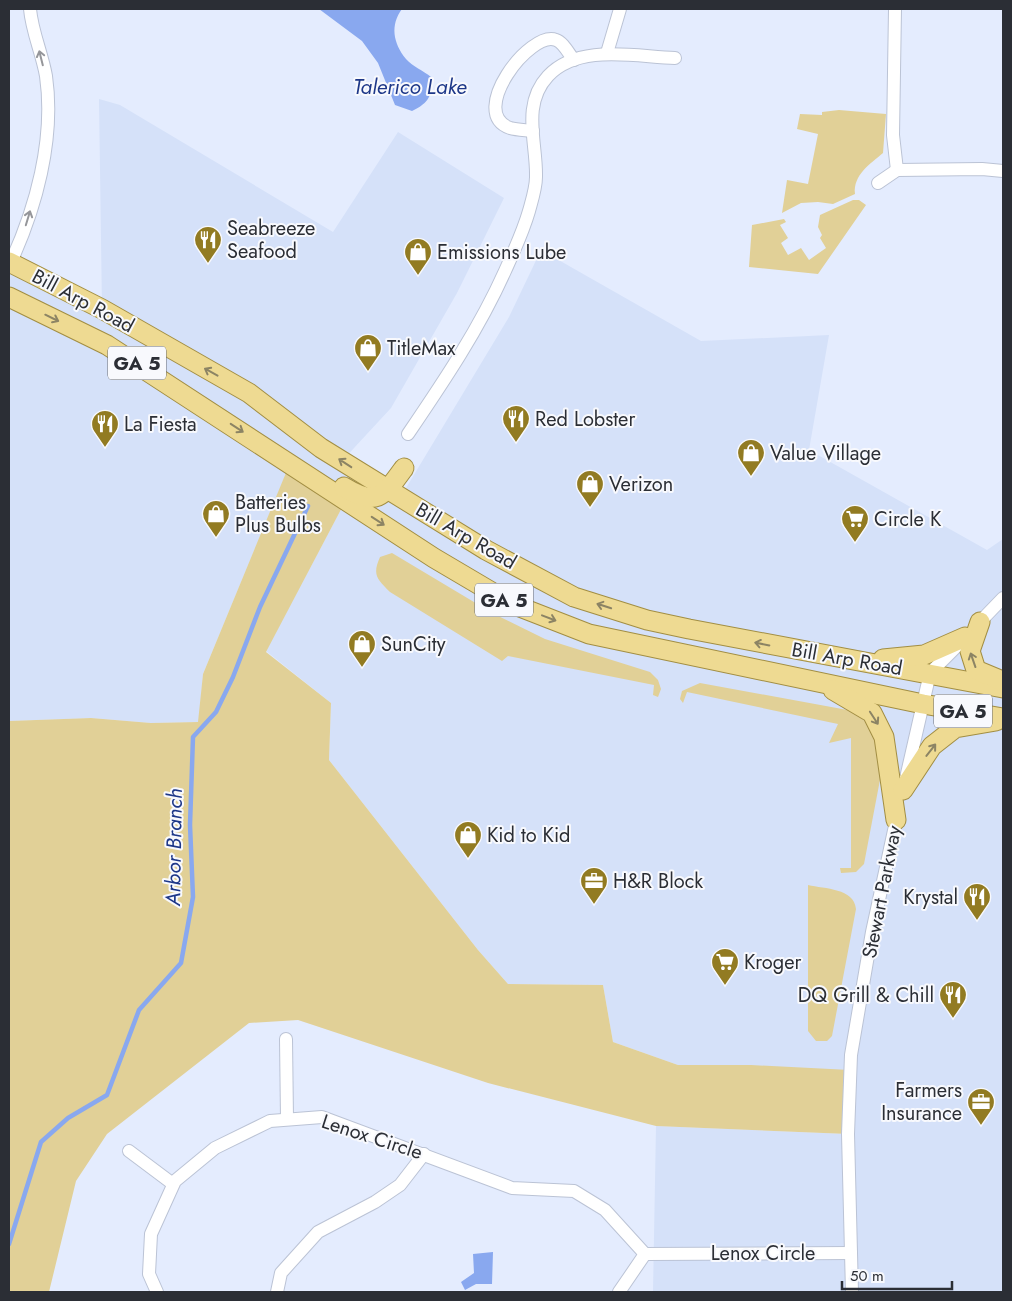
<svg xmlns="http://www.w3.org/2000/svg" width="1012" height="1301" font-family="Jost,sans-serif">
<rect width="100%" height="100%" fill="#e4ecfe"/>
<polygon fill="#d5e1f9" points="99,99 120,105 333,232 398,132 504,198 457,293 391,408 342,461 400,498 509,317 541,250 701,341 829,335 809,450 987,550 1003,539 1003,1292 653,1292 656,1126 847,1134 751,1065 678,1065 613,1042 603,985 508,984 478,950 329,760 331,703 266,651 346,500 290,464 203,674 199,722 151,723 91,718 9,721 9,262 102,309"/>
<g fill="#e1d097">
<path d="M839,110L886,114L883,153C870,164 853,175 855,194L833,204L818,202L801,203L782,213L787,180L808,184L818,134L797,129L800,114L822,115V112Z"/>
<polygon points="853,200 859,200 866,205 818,274 749,267 752,225 784,219 786,222 780,225 788,238 781,243 788,255 801,248 809,260 826,248 820,238 822,235 818,227 820,215"/>
<polygon points="290,463 346,500 266,652 331,703 329,760 478,950 508,984 603,985 613,1042 678,1065 751,1065 850,1070 848,1134 656,1126 488,1083 298,1020 249,1023 107,1134 76,1181 49,1292 9,1292 9,721 91,718 151,723 198,722 203,674"/>
<path d="M392,553L494,614L545,639L650,672L658,680L661,689L658,697L653,695L654,685L508,656L502,661L390,592C377,579 372,575 380,557Z"/>
<path d="M700,683L853,711C872,726 882,739 883,764L864,864L856,872L841,873L840,868H851V738L829,743L838,724L687,692L683,703L680,699L682,691Z"/>
<path d="M808,885C825,889 854,888 856,909L832,1036L827,1041H816L808,1031Z"/>
</g>
<g fill="#89a8ef">
<path d="M319,9H402C390,25 393,43 406,59C412,66 424,71 431,77C433,95 429,103 412,111L395,105L378,63L362,41Z"/>
<polygon points="493,1252 492,1284 476,1284 465,1290 461,1282 474,1273 473,1254"/>
</g>
<g fill="none" stroke-linecap="round" stroke-linejoin="round">
<polyline stroke="#89a8ef" stroke-width="4.5" points="9,1244 41,1142 68,1118 107,1095 139,1010 181,963 193,897 190,825 193,737 216,712 233,677 260,607 308,506"/>
<defs>
<g id="minor">
<polyline points="895,9 893,135 897,170"/>
<polyline points="607,53 620,9"/>
<path d="M533,131C525,130 517,130 510,128C467,113 530,30 556,40C563,42 569,54 574,60"/>
<polyline points="878,183 897,170 982,169 1003,171"/>
<path d="M9,266C36,209 55,139 46,76C42,53 32,32 30,9"/>
<path d="M408,434C444,381 479,329 505,271C514,251 523,232 529,211C532,200 536,188 536,177C537,143 521,105 548,76C579,43 636,57 675,58"/>
<polyline points="975,627 1003,598"/>
<polyline points="906,778 930,673 960,643"/>
<polyline points="286,1039 287,1119"/>
<polyline points="129,1151 173,1184"/>
<polyline points="157,1292 149,1274 151,1234 175,1181 215,1148 270,1121 322,1117 512,1188 574,1191 605,1210 645,1254 851,1253"/>
<polyline points="277,1292 281,1273 318,1232 375,1202 400,1185 424,1154"/>
<polyline points="619,1292 645,1254"/>
<polyline points="852,1292 848,1134 851,1055 872,932 898,812"/>
</g>
<g id="primary">
<polyline points="9,262 102,309 249,393 321,448 486,550 574,597 647,620 689,629 1003,688"/>
<polyline points="9,297 107,345 434,558 512,604 589,634 923,704 1003,718"/>
<path d="M344,487C377,507 383,497 404,468"/>
<polyline points="980,622 970,651 976,670 1000,680"/>
<polyline points="883,659 924,655 965,637"/>
<polyline points="833,690 872,713 884,737 896,820"/>
<polyline points="903,790 932,746 955,728 996,721"/>
</g>
</defs>
<use href="#minor" stroke="#bbc3d5" stroke-width="14"/>
<use href="#primary" stroke="#a28e43" stroke-width="21"/>
<use href="#minor" stroke="#fff" stroke-width="12"/>
<use href="#primary" stroke="#eeda92" stroke-width="19"/>
</g>
<defs><path id="oneway-shaft" d="M-6 0H5M1.5-3L5.5 0L1.5 3" fill="none" stroke-width="1.6" stroke-linecap="round" stroke-linejoin="round" transform="scale(1.25)"/></defs>
<g stroke="#95969a">
<use href="#oneway-shaft" transform="translate(41 58) rotate(-104)"/>
<use href="#oneway-shaft" transform="translate(28 218) rotate(-73)"/>
</g>
<g stroke="#8c8464">
<use href="#oneway-shaft" transform="translate(52 318) rotate(26)"/>
<use href="#oneway-shaft" transform="translate(211 372) rotate(-151)"/>
<use href="#oneway-shaft" transform="translate(237 428) rotate(33)"/>
<use href="#oneway-shaft" transform="translate(345 463) rotate(-147)"/>
<use href="#oneway-shaft" transform="translate(378 521) rotate(33)"/>
<use href="#oneway-shaft" transform="translate(604 606) rotate(-162)"/>
<use href="#oneway-shaft" transform="translate(549 618) rotate(21)"/>
<use href="#oneway-shaft" transform="translate(762 644) rotate(-169)"/>
<use href="#oneway-shaft" transform="translate(973 660) rotate(-109)"/>
<use href="#oneway-shaft" transform="translate(874 718) rotate(57)"/>
<use href="#oneway-shaft" transform="translate(931 750) rotate(-52)"/>
</g>
<defs>
<symbol id="restaurant-pin" viewBox="-11 -11 22 30"><path d="M0 17L-7.5 6A9.5 9.5 0 1 1 7.5 6Z" fill="#927b22" stroke="#f8f9fd"/><path d="M-5-6h1v4h1v-4h1v4h1v-4h1v5L-1.5 .5V6h-2V.5L-5-1ZM5-6V6H3V1.5H1.5Q1.5-4 5-6Z" fill="#fff"/></symbol>
<symbol id="shop-pin" viewBox="-11 -11 22 30"><path d="M0 17L-7.5 6A9.5 9.5 0 1 1 7.5 6Z" fill="#927b22" stroke="#f8f9fd"/><path d="M-5-2.5h2.3a2.7 3.5 0 0 1 5.4 0H5L5.5 6h-11ZM-1.5-2.5h3a1.5 2.3 0 0 0-3 0Z" fill="#fff"/></symbol>
<symbol id="supermarket-pin" viewBox="-11 -11 22 30"><path d="M0 17L-7.5 6A9.5 9.5 0 1 1 7.5 6Z" fill="#927b22" stroke="#f8f9fd"/><path d="M-6-5.5h2.5l.6 2H6L4.5 2H-2.5L-4.4-4H-6ZM-1.5 3.2a1.3 1.3 0 1 0 .1 0ZM3 3.2a1.3 1.3 0 1 0 .1 0Z" fill="#fff"/></symbol>
<symbol id="office-pin" viewBox="-11 -11 22 30"><path d="M0 17L-7.5 6A9.5 9.5 0 1 1 7.5 6Z" fill="#927b22" stroke="#f8f9fd"/><path d="M-6-3h4V-5.5h4V-3h4V5H-6ZM-1-4.5V-3h2v-1.5ZM-6 0V1H6V0Z" fill="#fff"/></symbol>
</defs>
<g fill-rule="evenodd">
<use href="#restaurant-pin" x="192" y="224" width="32" height="43"/>
<use href="#shop-pin" x="402" y="236" width="32" height="43"/>
<use href="#shop-pin" x="352" y="332" width="32" height="43"/>
<use href="#restaurant-pin" x="500" y="403" width="32" height="43"/>
<use href="#restaurant-pin" x="89" y="408" width="32" height="43"/>
<use href="#shop-pin" x="735" y="437" width="32" height="43"/>
<use href="#shop-pin" x="574" y="468" width="32" height="43"/>
<use href="#shop-pin" x="200" y="498" width="32" height="43"/>
<use href="#supermarket-pin" x="839" y="503" width="32" height="43"/>
<use href="#shop-pin" x="346" y="628" width="32" height="43"/>
<use href="#shop-pin" x="452" y="819" width="32" height="43"/>
<use href="#office-pin" x="578" y="865" width="32" height="43"/>
<use href="#restaurant-pin" x="961" y="881" width="32" height="43"/>
<use href="#supermarket-pin" x="709" y="946" width="32" height="43"/>
<use href="#restaurant-pin" x="937" y="979" width="32" height="43"/>
<use href="#office-pin" x="965" y="1086" width="32" height="43"/>
</g>
<g text-anchor="middle" dominant-baseline="central" stroke-width="4" stroke-linejoin="round" paint-order="stroke">
<g fill="#f8f9fd" stroke="#686b71" stroke-width="1">
<rect x="108" y="346.5" width="58" height="33" rx="4"/>
<rect x="475" y="583.5" width="58" height="33" rx="4"/>
<rect x="934" y="694.5" width="58" height="33" rx="4"/>
</g>
<g font-size="19" font-weight="bold" fill="#2b2e35">
<text x="137" y="363">GA 5</text>
<text x="504" y="600">GA 5</text>
<text x="963" y="711">GA 5</text>
</g>
<g font-size="20" fill="#2b2e35" stroke="#f8f9fd" text-anchor="start">
<text x="227" y="228">Seabreeze<tspan x="227" dy="23">Seafood</tspan></text>
<text x="437" y="252">Emissions Lube</text>
<text x="387" y="348">TitleMax</text>
<text x="535" y="419">Red Lobster</text>
<text x="124" y="424">La Fiesta</text>
<text x="770" y="453">Value Village</text>
<text x="609" y="484">Verizon</text>
<text x="235" y="502">Batteries<tspan x="235" dy="23">Plus Bulbs</tspan></text>
<text x="874" y="519">Circle K</text>
<text x="381" y="644">SunCity</text>
<text x="487" y="835">Kid to Kid</text>
<text x="613" y="881">H&amp;R Block</text>
<text x="958" y="897" text-anchor="end">Krystal</text>
<text x="744" y="962">Kroger</text>
<text x="934" y="995" text-anchor="end">DQ Grill &amp; Chill</text>
<text x="962" y="1090" text-anchor="end">Farmers<tspan x="962" dy="23">Insurance</tspan></text>
</g>
<g font-size="20" fill="#2b2e35" stroke="#f8f9fd">
<text transform="translate(83 301) rotate(28)">Bill Arp Road</text>
<text transform="translate(466 536) rotate(30)">Bill Arp Road</text>
<text transform="translate(847 659) rotate(10)">Bill Arp Road</text>
<text transform="translate(882 892) rotate(-79)">Stewart Parkway</text>
<text transform="translate(372 1137) rotate(18)">Lenox Circle</text>
<text x="763" y="1253">Lenox Circle</text>
</g>
<g font-size="21" font-style="italic" fill="#1d3788" stroke="#f8f9fd">
<text x="410" y="87">Talerico Lake</text>
<text transform="translate(174 847) rotate(-89)">Arbor Branch</text>
</g>
</g>
<rect width="1012" height="1301" fill="none" stroke="#2b2e35" stroke-width="20"/>
<path d="M842 1281v8h110v-8" fill="none" stroke="#2b2e35" stroke-width="2.5"/>
<text x="850" y="1281" font-size="15" fill="#2b2e35" stroke="#f8f9fd" stroke-width="4" paint-order="stroke">50 m</text>
</svg>
